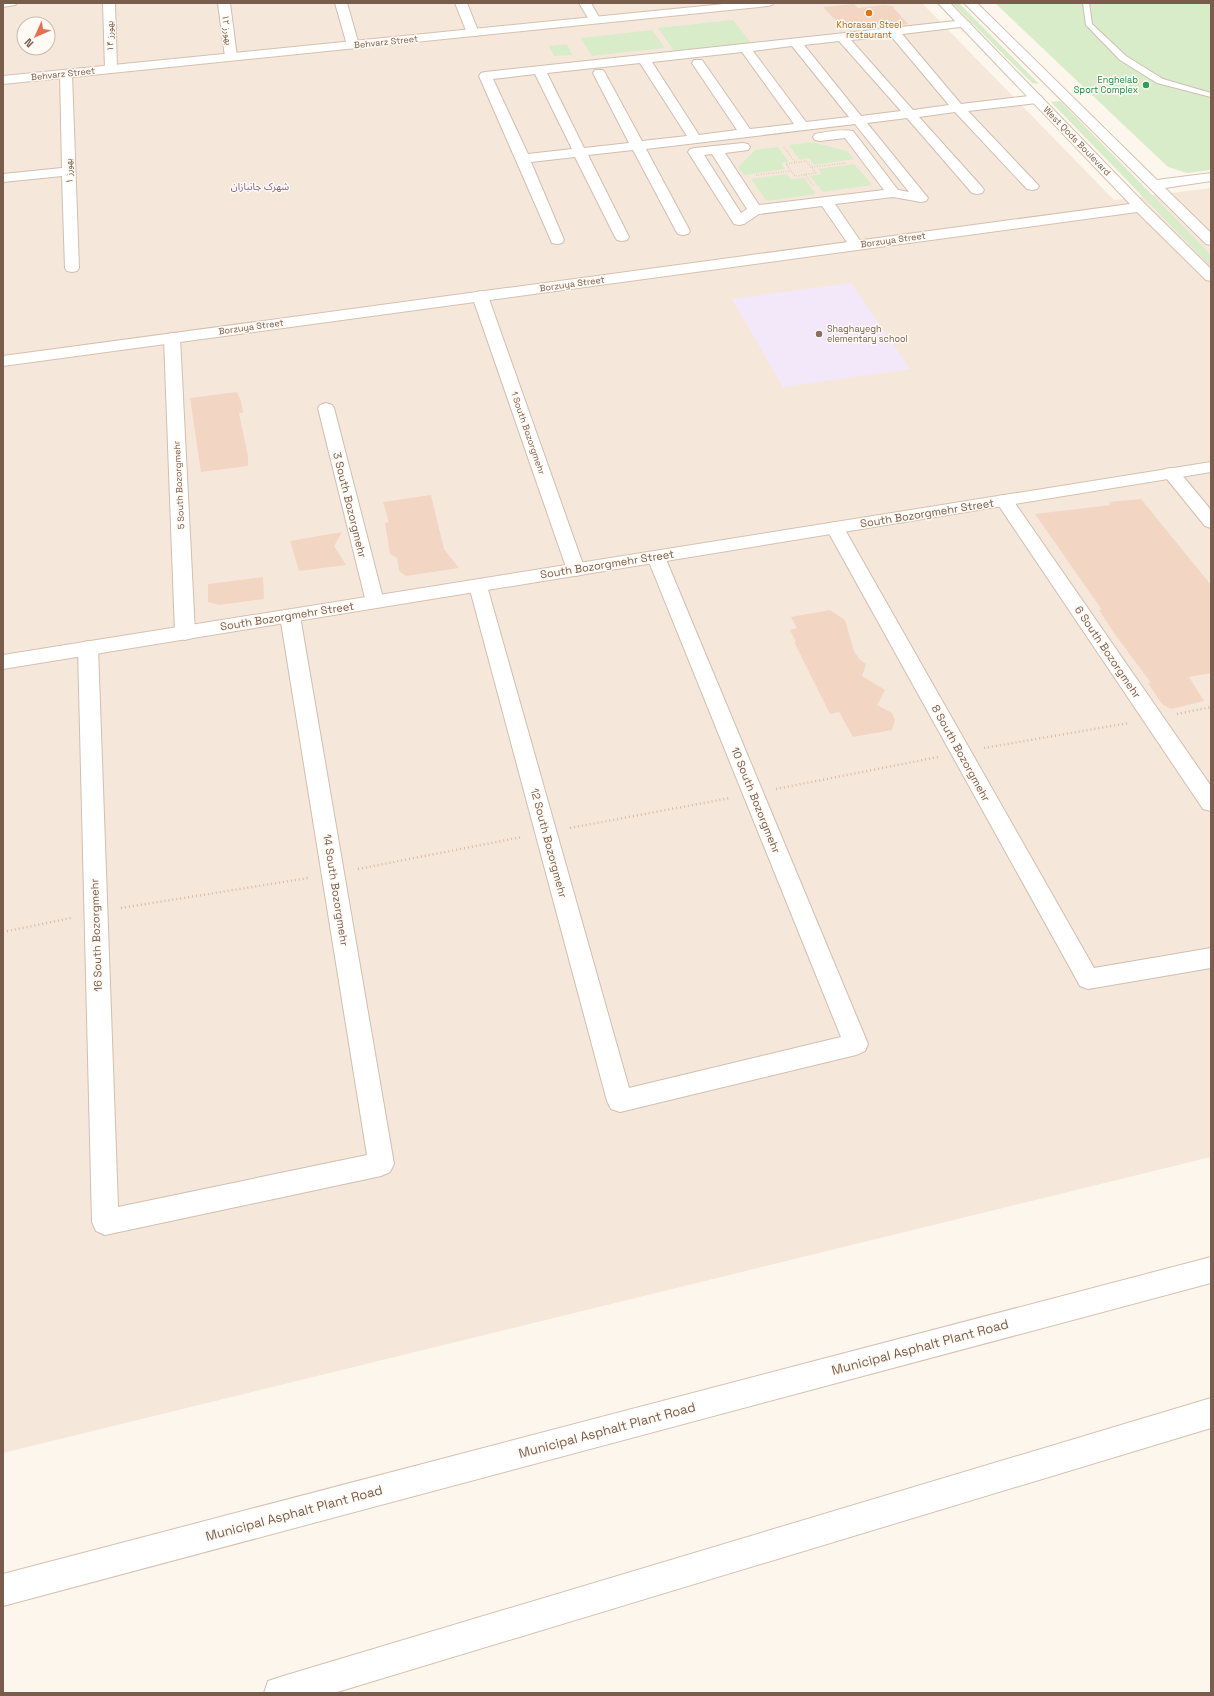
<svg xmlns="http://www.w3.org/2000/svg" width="1214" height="1696" font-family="'Space Grotesk','Noto Sans Arabic',sans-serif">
<rect width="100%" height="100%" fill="#fdf6ec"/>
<path fill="#f5e8da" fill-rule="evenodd" d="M3,3H922L1114,200L1211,188V1157L3,1453ZM24,24H48V48H24Z"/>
<polygon fill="#f3e8fa" points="851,283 910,369 783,387 732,299"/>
<g fill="#d8ecc9">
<polygon points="952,3 959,3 1039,84 1032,83"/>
<polygon points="995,3 1211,3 1211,170 1187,173 1168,167"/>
<polygon points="733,20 751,43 674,51 658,28"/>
<polygon points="652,30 665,48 592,56 581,38"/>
<polygon points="567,44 572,55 554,56 549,46"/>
<polygon points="1060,101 1211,255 1211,267 1051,102"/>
<polygon points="811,142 847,151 854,159 814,165 809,158 800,160 789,145"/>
<polygon points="778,147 789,162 781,163 785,169 744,175 738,167 755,150"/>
<polygon points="854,164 872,185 823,192 810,176 822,174 818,169"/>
<polygon points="787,174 791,179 804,178 816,194 767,201 751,179"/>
</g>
<g fill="#f3d5c3">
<polygon points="854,4 858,8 884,5 892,6 908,24 885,27 871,23 872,23 842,27 823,7"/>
<polygon points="237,392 241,401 243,413 239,413 248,456 248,466 201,472 190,398"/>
<polygon points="431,495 444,549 459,568 406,576 399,571 397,558 390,554 385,523 389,522 383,502"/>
<polygon points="1141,499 1211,585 1211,673 1189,677 1204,701 1171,709 1162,704 1148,683 1151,683 1114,633 1099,610 1102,610 1035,514 1111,505 1109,502"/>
<polygon points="342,532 334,546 346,565 299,571 290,541"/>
<polygon points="263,577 264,599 219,605 208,602 208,584"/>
<polygon points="830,610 845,620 854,651 859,659 866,664 862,676 885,690 877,705 892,713 895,720 892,730 853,737 839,712 830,714 794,642 796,642 790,630 797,628 791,617"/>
</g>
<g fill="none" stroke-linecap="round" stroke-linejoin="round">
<defs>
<polygon id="lane" points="1083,3 1089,3 1092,24 1126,56 1163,79 1211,93 1211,97 1157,83 1120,60 1086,25"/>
<g id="street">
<polygon points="3,3 17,3 15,5 3,7"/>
<polygon points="103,3 115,3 117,69 115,72 107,72 105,69"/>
<polygon points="218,3 230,3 237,57 235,60 227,60 225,57"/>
<polygon points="335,3 347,3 359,45 357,48 349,48 347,45"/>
<polygon points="455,3 467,3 479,33 477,36 469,36 467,33"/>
<polygon points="579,3 591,3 601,21 599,23 591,23"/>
<path d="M965,20L969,22L971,24L969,26L902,34L961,104L1037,95L1041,96L1043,99L1041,102L1037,103L968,111L1039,186L1037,189L1032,190L1027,189L955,112L919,117L982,187L984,190L982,193L977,194L972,193L907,118L867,123L928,198L926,201L921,202L893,197L835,204L863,245L861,248L856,249L851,248L822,206L759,214L744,224L739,225L734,224L688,152L690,149L695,148L743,143L748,144L750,147L748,150L725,153L759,205L884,190L845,138L820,141L815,140L813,137L815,134C826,132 842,129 853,131L898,190L909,192L855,124L646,149L690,231L688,234L683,235L678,234L676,231L633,150L588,155L629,237L627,240L622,241L617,240L615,237L575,157L531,162L564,240L562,243L557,244L552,243L479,76L481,73L485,72ZM891,36L949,105L913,110L851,40ZM839,41L901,111L861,116L804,45ZM792,46L849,117L806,122L753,51ZM742,52L794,124L750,129L702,60H694L692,63L737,130L699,135L652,62ZM640,63L687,136L642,141L605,73L603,70H595L593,73L629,143L584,148L547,73ZM535,74L572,149L528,154L493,79ZM712,154L747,209L741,213L704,155Z"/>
<polygon points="66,70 70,71 72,74 79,268 77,271 72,272 67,271 65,268 62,176 3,182 3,174 62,168 60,74 62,71"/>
<polygon points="480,291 485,293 488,296 585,570 583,574 576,576 569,574 567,570 472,296 475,293"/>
<polygon points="172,333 178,335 180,338 195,633 192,638 185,640 178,638 175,633 164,338 166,335"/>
<polygon points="326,403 332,405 334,408 384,602 382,606 375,608 368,606 366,602 318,408 320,405"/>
<polygon points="1171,468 1177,469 1211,510 1211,528 1205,526 1162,473 1165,469"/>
<polygon points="1004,495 1010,496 1211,786 1211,811 1203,809 995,500 998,496"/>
<polygon points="835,522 841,524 844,528 1094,968 1211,948 1211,968 1088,989 1080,986 826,528 829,524"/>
<polygon points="656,551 662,553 665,557 868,1044 865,1051 856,1055 620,1112 611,1109 607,1101 469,586 471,582 478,580 485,582 487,586 629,1088 841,1037 647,557 650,553"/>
<polygon points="290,610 297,611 300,616 394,1164 390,1172 381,1176 105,1235 96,1231 92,1222 78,648 81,643 88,641 95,643 98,648 118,1207 367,1155 280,616 283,611"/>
</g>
<g id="secondary">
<polygon points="734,3 774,3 772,5 768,6 3,84 3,76"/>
<polygon points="938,3 950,3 1145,204 1211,269 1211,281 1206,280 1137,212 3,366 3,356 1130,204"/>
<polygon points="964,3 977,3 1157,180 1211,173 1211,181 1165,188 1211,233 1211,245 1206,244"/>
<polygon points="1211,462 1211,472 3,669 3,655"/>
<polygon points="1211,1257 1211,1283 3,1606 3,1574"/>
<polygon points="1211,1398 1211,1428 334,1693 264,1693 268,1681 280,1677"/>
</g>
</defs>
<use href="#lane" stroke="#d1beb0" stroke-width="2"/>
<use href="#street" stroke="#d1beb0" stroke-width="2"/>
<use href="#secondary" stroke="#d6c0b0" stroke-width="2"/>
<g stroke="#d9b8a5" stroke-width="1.5" stroke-dasharray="0.5 2" stroke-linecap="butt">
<polyline points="784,147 795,162"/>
<polygon points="806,161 816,173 795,176 786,164"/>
<polyline points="812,167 846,163"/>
<polyline points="756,175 790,171"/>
<polyline points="805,175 813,185"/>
</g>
<g stroke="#d9b8a5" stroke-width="2.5" stroke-dasharray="1 3" stroke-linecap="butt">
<polyline points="1177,714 1211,707"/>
<polyline points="984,748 1129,723"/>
<polyline points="776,789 938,757"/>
<polyline points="570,828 730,798"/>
<polyline points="358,869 522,837"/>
<polyline points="121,908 308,878"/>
<polyline points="3,932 71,918"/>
</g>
<use href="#lane" fill="#fff" fill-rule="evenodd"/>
<use href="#street" fill="#fff" fill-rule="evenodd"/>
<use href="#secondary" fill="#fff" fill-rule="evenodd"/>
</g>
<circle fill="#e8710a" stroke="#fffaf3" stroke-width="1.5" cx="869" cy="13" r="4"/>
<circle fill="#2e9e5b" stroke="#fffaf3" stroke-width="1.5" cx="1146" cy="85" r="4"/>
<circle fill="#8d6e63" stroke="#fffaf3" stroke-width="1.5" cx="819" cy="334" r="4"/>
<g text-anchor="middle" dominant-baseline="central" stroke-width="3" stroke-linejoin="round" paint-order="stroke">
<g font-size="9" fill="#c56008" stroke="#fffaf3">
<text x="869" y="25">Khorasan Steel<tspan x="869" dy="10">restaurant</tspan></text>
</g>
<g font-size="9" fill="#7a5c4d" stroke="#fffaf3">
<text transform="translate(227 30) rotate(83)">بهورز ۱۲</text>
<text transform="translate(110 36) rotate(-91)">بهورز ۱۴</text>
<text transform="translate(386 42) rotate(-6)">Behvarz Street</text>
<text transform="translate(63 74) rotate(-6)">Behvarz Street</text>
<text transform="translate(1077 141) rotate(46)">West Qods Boulevard</text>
<text transform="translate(69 171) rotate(-92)">بهورز ۱</text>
<text transform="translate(893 240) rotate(-8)">Borzuya Street</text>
<text transform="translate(572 284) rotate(-8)">Borzuya Street</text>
<text transform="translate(251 327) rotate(-8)">Borzuya Street</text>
<text transform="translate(528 433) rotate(71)">1 South Bozorgmehr</text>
<text transform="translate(179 485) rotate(-93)">5 South Bozorgmehr</text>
</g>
<g font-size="9" fill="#27864d" stroke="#fffaf3" text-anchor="end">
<text x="1138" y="80">Enghelab<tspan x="1138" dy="10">Sport Complex</tspan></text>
</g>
<g font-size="9" fill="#785e54" stroke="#fffaf3" text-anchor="start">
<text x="827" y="329">Shaghayegh<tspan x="827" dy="10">elementary school</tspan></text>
</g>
<g font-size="10" fill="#846695" stroke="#fffaf3">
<text x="260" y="186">شهرک جانبازان</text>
</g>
<g font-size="11" fill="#7a5c4d" stroke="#fffaf3">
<text transform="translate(350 505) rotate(76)">3 South Bozorgmehr</text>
<text transform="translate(927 513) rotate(-9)">South Bozorgmehr Street</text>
<text transform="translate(607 564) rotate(-9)">South Bozorgmehr Street</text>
<text transform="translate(287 616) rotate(-9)">South Bozorgmehr Street</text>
<text transform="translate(1108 652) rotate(56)">6 South Bozorgmehr</text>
<text transform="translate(961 753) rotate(61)">8 South Bozorgmehr</text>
<text transform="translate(756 800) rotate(68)">10 South Bozorgmehr</text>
<text transform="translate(549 843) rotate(75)">12 South Bozorgmehr</text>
<text transform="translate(336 890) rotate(81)">14 South Bozorgmehr</text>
<text transform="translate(96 935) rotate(-92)">16 South Bozorgmehr</text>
</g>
<g font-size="13" fill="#7a5c4d" stroke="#fffaf3">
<text transform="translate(920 1347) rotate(-15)">Municipal Asphalt Plant Road</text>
<text transform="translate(607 1430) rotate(-15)">Municipal Asphalt Plant Road</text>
<text transform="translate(294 1513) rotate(-15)">Municipal Asphalt Plant Road</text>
</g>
</g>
<rect width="1214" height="1696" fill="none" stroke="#7a5c4d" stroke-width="8"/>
<g transform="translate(36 36) rotate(225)"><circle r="19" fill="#fffaf3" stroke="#cabbb1"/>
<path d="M0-3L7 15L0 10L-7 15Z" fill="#e76f51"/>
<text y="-6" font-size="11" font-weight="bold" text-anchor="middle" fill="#7a5c4d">N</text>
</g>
</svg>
